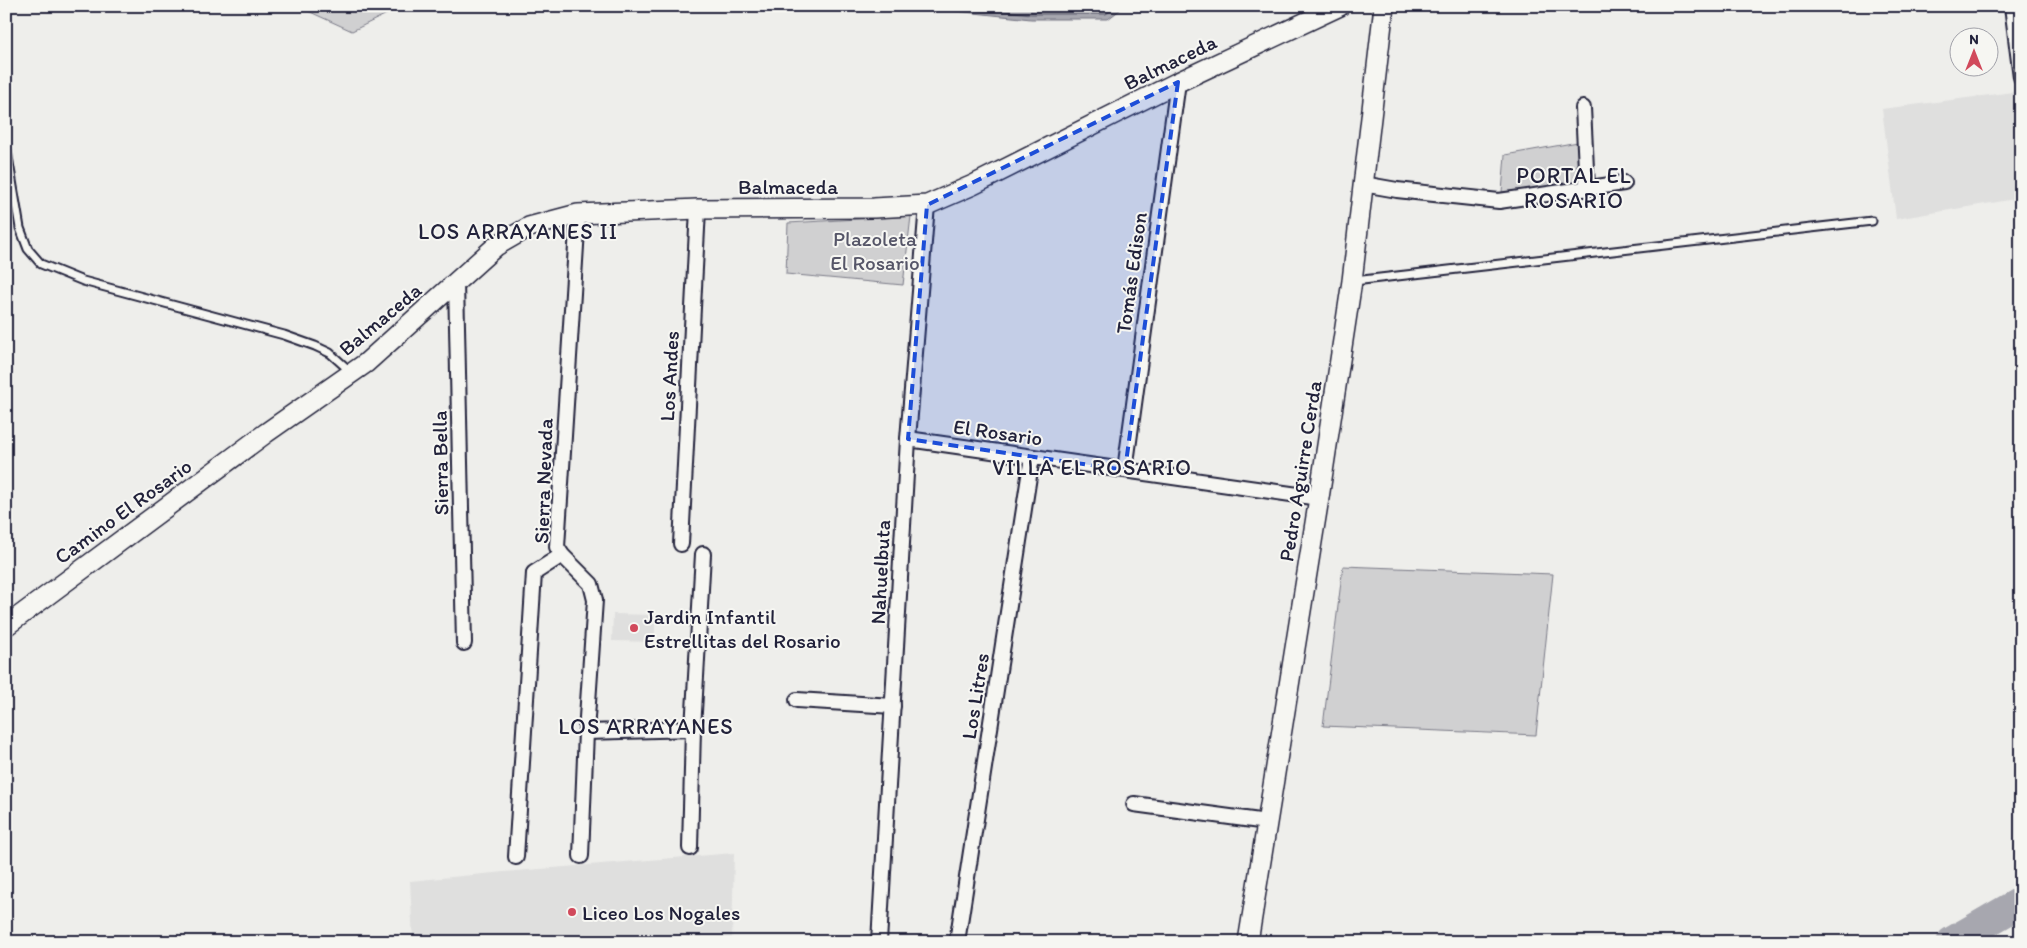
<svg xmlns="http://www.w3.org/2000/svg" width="2027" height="948" font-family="Itim,sans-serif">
<rect width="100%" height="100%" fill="#eeeeeb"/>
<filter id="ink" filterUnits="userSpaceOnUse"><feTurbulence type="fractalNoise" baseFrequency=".02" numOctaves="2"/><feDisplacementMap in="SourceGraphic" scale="10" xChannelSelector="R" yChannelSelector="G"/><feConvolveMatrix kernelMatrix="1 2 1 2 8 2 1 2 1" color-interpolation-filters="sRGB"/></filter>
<g filter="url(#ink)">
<g fill="#dfdfde">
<polygon points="2013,92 2021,134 2021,198 1896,219 1882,109"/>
<polygon points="613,614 655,615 655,642 612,641"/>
<polygon points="734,853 732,942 413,942 410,881 504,872"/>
</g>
<g fill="#d0d0d1" stroke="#797986">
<polygon points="297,6 403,6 352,31"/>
<polygon points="1578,142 1580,183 1502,192 1505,155"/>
<polygon points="911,216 903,285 786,274 788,223"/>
<polygon points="1343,566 1553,574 1536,735 1323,726"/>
</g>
<polygon fill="#a7a7af" stroke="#727281" points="941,6 1125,6 1108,19 1031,19 955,11"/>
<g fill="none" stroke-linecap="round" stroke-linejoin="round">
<g stroke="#575769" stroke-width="1">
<polyline points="961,6 1031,14 1106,14 1117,6"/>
<polyline points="1018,6 1031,8 1107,6"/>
</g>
<polyline stroke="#a7a7af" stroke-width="31" points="1952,942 2021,902"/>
<defs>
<g id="lane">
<polyline points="6,145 20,228 28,249 41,264 83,281 284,335 315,346 330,353 351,372"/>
<polyline points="1354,281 1872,221"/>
</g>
<g id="street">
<polyline points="2012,6 2021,77"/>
<polyline points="1583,108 1587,189"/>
<polyline points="1363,184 1397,190 1499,201 1624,183"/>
<polyline points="578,214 557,547 562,555 591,584 595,600 586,732 581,856"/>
<polyline points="456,282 464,643"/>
<polyline points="908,439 1319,498"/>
<polyline points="1125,470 1178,82"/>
<polyline points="681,544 698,209"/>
<polyline points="797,700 893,706"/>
<polyline points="586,732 693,729"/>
<polyline points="1134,804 1267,822"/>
<polyline points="690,848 693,729 703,554"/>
<polyline points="516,857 534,573 562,555"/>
<polyline points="879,942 908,439 927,205"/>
<polyline points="957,942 1032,457"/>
</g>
<g id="secondary">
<polyline points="6,626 266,433 366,363 496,246 529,227 578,214 698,209 874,208 927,205 973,185 1178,82 1340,6"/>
<polyline points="1248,942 1319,498 1352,281 1384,6"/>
</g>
</defs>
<use href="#lane" stroke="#22223b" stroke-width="11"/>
<use href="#street" stroke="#22223b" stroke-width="18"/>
<use href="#secondary" stroke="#22223b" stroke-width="22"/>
<use href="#lane" stroke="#f6f6f2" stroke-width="7"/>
<use href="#street" stroke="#f6f6f2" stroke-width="14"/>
<use href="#secondary" stroke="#f6f6f2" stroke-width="19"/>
</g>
</g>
<path fill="#1d4ed8" fill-opacity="0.2" stroke="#1d4ed8" stroke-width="4" stroke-dasharray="10 6" stroke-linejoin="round" d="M1178,82L1125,470L908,439L927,205Z"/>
<g fill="#d1495b" stroke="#f6f6f2" stroke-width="2">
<circle cx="634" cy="628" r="5"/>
<circle cx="572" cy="912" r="5"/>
</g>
<g text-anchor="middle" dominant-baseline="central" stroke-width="4" stroke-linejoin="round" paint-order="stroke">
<g font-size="21" fill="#22223b" stroke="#f6f6f2">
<text transform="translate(1170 62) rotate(-26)">Balmaceda</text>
<text x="788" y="186">Balmaceda</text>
<text transform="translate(1131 273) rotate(-82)">Tomás Edison</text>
<text transform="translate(380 319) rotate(-40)">Balmaceda</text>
<text transform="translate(669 376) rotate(-87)">Los Andes</text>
<text transform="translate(998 432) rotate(8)">El Rosario</text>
<text transform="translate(440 463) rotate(-91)">Sierra Bella</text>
<text transform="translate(1300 471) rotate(-81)">Pedro Aguirre Cerda</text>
<text transform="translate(543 481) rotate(-88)">Sierra Nevada</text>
<text transform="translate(123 511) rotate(-36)">Camino El Rosario</text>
<text transform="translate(880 572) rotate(-87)">Nahuelbuta</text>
<text transform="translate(975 696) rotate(-81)">Los Litres</text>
</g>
<g font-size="21" fill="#565668" stroke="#f6f6f2">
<text x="875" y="238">Plazoleta<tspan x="875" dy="24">El Rosario</tspan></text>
</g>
<g font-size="21" fill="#22223b" stroke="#f6f6f2" text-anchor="start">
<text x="644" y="616">Jardin Infantil<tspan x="644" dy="24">Estrellitas del Rosario</tspan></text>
<text x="582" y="912">Liceo Los Nogales</text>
</g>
<g font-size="22" letter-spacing="1" fill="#22223b" stroke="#f6f6f2">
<text x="1574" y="175">PORTAL EL<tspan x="1574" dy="25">ROSARIO</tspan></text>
<text x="518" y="231">LOS ARRAYANES II</text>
<text x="1092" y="467">VILLA EL ROSARIO</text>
<text x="646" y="726">LOS ARRAYANES</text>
</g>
</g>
<rect width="2027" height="948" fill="none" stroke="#f6f6f2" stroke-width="25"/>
<rect x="12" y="12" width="2002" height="923" fill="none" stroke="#22223b" stroke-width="2" filter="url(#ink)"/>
<g transform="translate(1974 52)"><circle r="24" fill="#f6f6f2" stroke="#a1a1a9"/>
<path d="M0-4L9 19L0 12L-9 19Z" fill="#d1495b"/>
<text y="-8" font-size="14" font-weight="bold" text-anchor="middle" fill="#22223b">N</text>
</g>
</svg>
